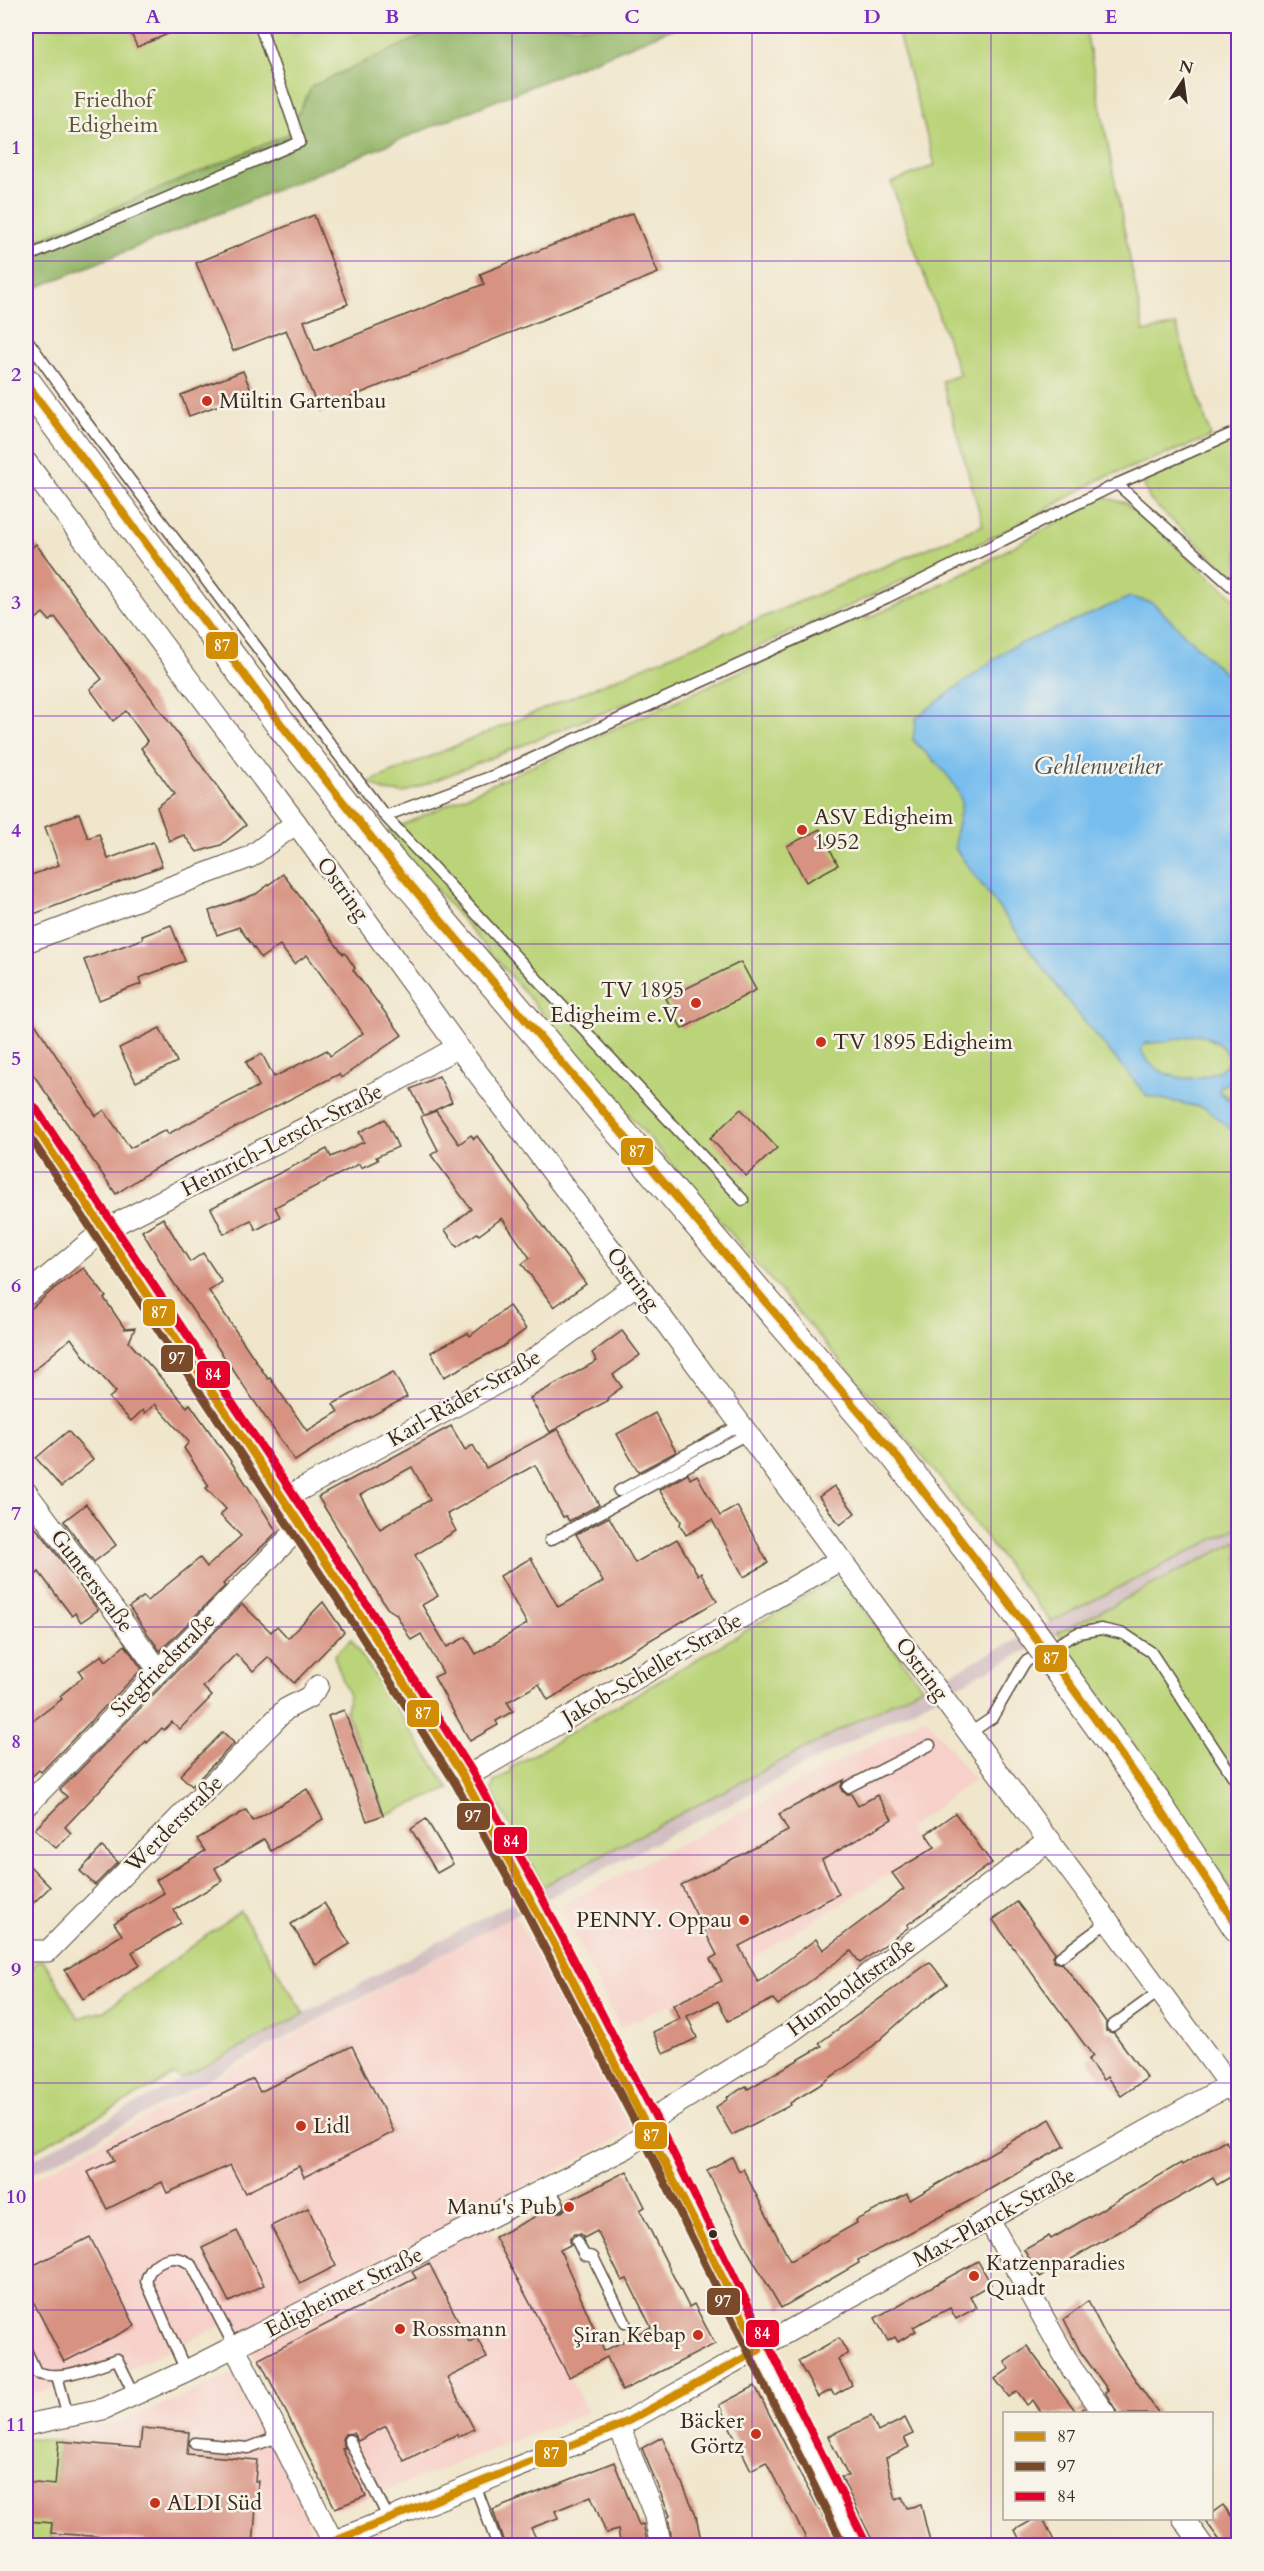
<svg xmlns="http://www.w3.org/2000/svg" width="1264" height="2571" font-family="Cardo,serif">
<rect width="100%" height="100%" fill="#f7f3e8"/>
<filter id="ink" filterUnits="userSpaceOnUse"><feTurbulence type="fractalNoise" baseFrequency=".0167" numOctaves="2"/><feDisplacementMap in="SourceGraphic" scale="12" xChannelSelector="R" yChannelSelector="G"/><feConvolveMatrix kernelMatrix="1 2 1 2 8 2 1 2 1" color-interpolation-filters="sRGB"/></filter>
<filter id="wash" filterUnits="userSpaceOnUse"><feTurbulence type="fractalNoise" baseFrequency=".008" numOctaves="4" result="noise"/><feDisplacementMap in="SourceGraphic" scale="24" xChannelSelector="R" yChannelSelector="G"/><feGaussianBlur stdDeviation="1.35" result="paint"/><feColorMatrix in="noise" values="0 0 0 0 0 0 0 0 0 0 0 0 0 0 0 0 0 1.4 0 .05"/><feComposite in="paint" operator="in"/></filter>
<g filter="url(#wash)">
<rect width="100%" height="100%" fill="#f0e6cc"/>
<g fill="#f7d0c9">
<polygon points="926,1717 974,1780 907,1829 923,1853 756,1956 745,1969 620,2028 560,1906"/>
<polygon points="515,1915 632,2131 480,2210 588,2412 337,2510 234,2319 123,2372 26,2395 26,2183"/>
<polygon points="235,2374 308,2517 311,2545 127,2546 50,2538 60,2428 119,2423"/>
</g>
<polygon fill="#d2bec1" points="1238,1527 1238,1541 515,1915 26,2177 26,2163 509,1904 910,1694"/>
<g fill="#bbd479" stroke="#7b7f4c" stroke-width="1.5">
<polygon points="26,26 289,26 293,35 313,26 444,26 312,86 287,135 26,245"/>
<polygon points="896,26 1085,26 1144,332 1176,325 1211,437 1100,479 1030,519 854,604 684,680 404,793 384,791 369,782 983,525 942,381 960,375 891,183 935,165"/>
<polygon points="1238,435 1238,581 1150,500 1144,485 1151,473"/>
<path d="M1101,497L1126,503L1238,601V684L1225,674L913,740C928,756 965,785 961,808C958,827 954,829 956,850L1074,1009L1147,1096L1205,1108L1238,1135V1527L1051,1622L932,1468L387,832L865,615L867,619L984,563Z"/>
<path d="M1199,1034C1213,1039 1226,1046 1230,1062C1206,1087 1156,1083 1141,1050L1145,1043L1165,1042Z"/>
<polygon points="1238,1078 1238,1102 1219,1092 1221,1086"/>
<polygon points="1238,1541 1238,1900 1058,1633"/>
<polygon points="839,1576 922,1687 543,1886 491,1790 494,1782 511,1772 510,1768"/>
<polygon points="351,1639 449,1789 385,1815 346,1710 349,1696 334,1656"/>
<polygon points="240,1911 304,2014 181,2079 175,2075 26,2155 26,1983 36,1961 44,1961 78,2018 104,2011"/>
<polygon points="26,2439 59,2441 50,2538 127,2545 26,2545"/>
</g>
<polygon fill="#94b669" stroke="#687044" stroke-width="1.5" points="444,26 679,26 26,292 26,245 287,135 312,86"/>
<path fill="#77bdee" stroke="#597486" stroke-width="1.5" fill-rule="evenodd" d="M1130,597L1153,603L1225,674L1238,684V1020H1232L1229,1026L1231,1035L1238,1045V1078L1221,1086L1219,1092L1226,1098L1238,1102V1135L1205,1108L1147,1096L1074,1009L956,850C954,829 958,827 961,808C965,785 928,756 913,740L916,718L1008,649ZM1199,1034C1213,1039 1226,1046 1230,1061C1207,1088 1156,1083 1141,1050L1145,1043L1165,1042Z"/>
<g id="blocks">
<g fill="#d79281" fill-rule="evenodd">
<polygon points="128,26 187,26 137,47"/>
<polygon points="633,213 658,273 319,410 286,330 233,351 196,263 314,215 348,304 304,321 315,351 484,284 480,274"/>
<polygon points="243,371 252,393 189,416 181,395"/>
<polygon points="36,544 246,825 221,845 197,852 184,835 169,841 157,807 174,794 141,748 148,742 126,711 113,721 90,689 102,679 55,617 50,621 43,613 34,621 26,610 26,553"/>
<polygon points="79,813 88,838 99,834 108,859 153,842 162,866 26,917 26,877 59,865 45,827"/>
<polygon points="820,829 838,865 806,882 787,846"/>
<polygon points="283,874 343,954 345,953 355,968 353,970 402,1035 341,1078 339,1074 152,1170 116,1194 26,1064 26,1010 96,1116 104,1110 130,1148 166,1130 168,1134 259,1086 246,1062 262,1054 274,1077 327,1050 330,1056 363,1033 307,955 294,964 280,945 261,958 239,927 217,935 209,911 256,894"/>
<polygon points="171,925 185,961 139,978 141,984 99,1000 84,960 143,939 142,936"/>
<polygon points="741,962 756,990 682,1029 666,998"/>
<polygon points="160,1028 177,1062 136,1082 119,1048"/>
<polygon points="439,1076 452,1102 425,1115 436,1111 459,1144 471,1135 474,1139 477,1136 586,1284 554,1307 522,1264 530,1258 502,1218 479,1235 477,1233 457,1247 445,1230 471,1209 431,1155 438,1150 421,1117 424,1115 411,1089"/>
<polygon points="741,1109 777,1148 746,1176 710,1138"/>
<polygon points="385,1119 398,1147 376,1157 378,1160 361,1168 359,1164 275,1207 280,1217 256,1230 251,1220 224,1234 211,1208 327,1149 331,1157 364,1142 359,1132"/>
<polygon points="163,1218 190,1262 203,1253 222,1282 209,1291 268,1379 270,1378 307,1431 338,1412 333,1404 393,1372 407,1397 332,1437 295,1461 169,1276 142,1231"/>
<polygon points="84,1268 106,1297 104,1298 125,1329 135,1328 129,1342 187,1407 190,1404 241,1476 277,1532 223,1584 225,1586 160,1651 129,1607 143,1597 147,1601 200,1558 207,1567 241,1536 220,1515 226,1509 206,1488 209,1486 184,1448 189,1442 155,1404 145,1413 143,1410 131,1421 109,1398 116,1392 84,1356 71,1338 26,1377 26,1313 56,1287"/>
<polygon points="509,1306 526,1329 502,1347 444,1377 431,1352 468,1333 470,1336"/>
<polygon points="622,1331 640,1355 613,1375 622,1387 607,1398 609,1400 550,1432 530,1398 597,1361 592,1353"/>
<polygon points="655,1413 676,1452 638,1472 617,1434"/>
<path d="M451,1426L465,1450L473,1445L486,1468L558,1429L599,1505L569,1521L566,1516L563,1517L535,1465L447,1514L456,1531L415,1555L438,1596L422,1605L447,1647L466,1637L476,1654L527,1624L500,1576L531,1558L558,1607L603,1582L576,1534L609,1517L635,1563L677,1539L698,1575L701,1573L717,1601L548,1700L539,1684L507,1702L513,1711L496,1721L498,1725L470,1741L434,1677L443,1673L421,1634L411,1640L396,1614L387,1608L318,1497ZM412,1467L430,1500L380,1529L360,1495Z"/>
<polygon points="68,1431 93,1460 61,1487 36,1458"/>
<polygon points="688,1474 690,1479 697,1475 720,1516 737,1506 768,1563 744,1577 712,1520 686,1535 680,1525 681,1521 659,1490"/>
<polygon points="834,1486 855,1513 840,1525 819,1497"/>
<polygon points="86,1504 116,1545 94,1562 64,1521"/>
<polygon points="26,1518 43,1536 98,1610 81,1622 75,1613 72,1616 39,1572 34,1577 26,1568"/>
<polygon points="323,1602 344,1632 294,1683 268,1657 253,1671 236,1654 203,1687 212,1696 180,1729 172,1722 164,1730 162,1728 147,1743 146,1741 65,1827 71,1833 56,1848 35,1829 67,1797 60,1790 242,1604 271,1632 277,1626 288,1638"/>
<polygon points="125,1645 142,1669 41,1772 39,1770 26,1782 26,1726 62,1699 60,1696 83,1677 79,1671 102,1655 106,1661"/>
<polygon points="344,1710 383,1815 367,1821 328,1716"/>
<polygon points="223,1732 234,1743 192,1786 180,1775"/>
<polygon points="844,1780 841,1786 842,1791 847,1794 851,1794 858,1806 877,1795 892,1819 822,1860 839,1894 739,1946 758,1982 816,1939 823,1950 904,1889 892,1873 935,1847 926,1834 955,1813 992,1863 907,1925 909,1927 860,1963 851,1951 778,2005 773,1999 728,2021 718,2001 687,2016 697,2038 664,2054 653,2032 680,2019 673,2005 722,1981 710,1959 717,1955 681,1885 788,1831 779,1814"/>
<polygon points="307,1789 323,1819 271,1851 264,1839 215,1868 222,1881 174,1910 181,1923 132,1952 140,1965 83,1999 65,1970 122,1935 114,1923 164,1893 156,1880 205,1851 197,1839 246,1810 253,1821"/>
<polygon points="426,1819 453,1864 437,1873 411,1829"/>
<polygon points="102,1847 118,1862 95,1885 80,1871"/>
<polygon points="26,1862 50,1887 26,1910"/>
<polygon points="1017,1902 1055,1952 1053,1957 1054,1962 1063,1964 1101,2015 1106,2022 1106,2031 1114,2033 1147,2078 1121,2096 1107,2077 1103,2080 1088,2060 1093,2056 993,1920"/>
<polygon points="324,1903 350,1944 316,1965 291,1924"/>
<polygon points="930,1962 947,1984 912,2011 864,2054 818,2086 790,2103 791,2105 732,2135 716,2107 728,2099 727,2097 746,2086 748,2089 822,2046 819,2043"/>
<polygon points="352,2046 394,2132 304,2177 299,2166 245,2193 230,2165 167,2193 162,2182 107,2209 88,2172 114,2160 109,2150 253,2079 260,2092"/>
<polygon points="1050,2119 1065,2146 971,2200 858,2260 859,2263 781,2308 749,2253 707,2170 732,2157 739,2171 743,2169 790,2261 857,2223 856,2220 907,2194 910,2200"/>
<polygon points="1225,2140 1239,2162 1239,2172 1217,2185 1213,2178 1040,2277 1024,2250 1049,2236 1051,2239 1181,2163 1182,2165"/>
<path d="M627,2171L645,2207L640,2210L689,2307L694,2304L715,2344L622,2391L607,2357L569,2377L495,2237L552,2208L556,2212H562L566,2208V2202ZM597,2231L622,2281L627,2279L651,2327L604,2351L560,2250L570,2245V2237L574,2234H581L584,2238Z"/>
<polygon points="308,2208 336,2266 300,2284 271,2226"/>
<polygon points="237,2231 264,2285 229,2302 202,2248"/>
<polygon points="90,2237 135,2326 64,2362 26,2287 26,2269"/>
<polygon points="978,2261 991,2284 970,2296 976,2308 956,2319 950,2308 913,2327 916,2331 898,2342 895,2337 888,2341 875,2318"/>
<polygon points="429,2263 469,2342 477,2338 487,2358 447,2378 474,2429 458,2437 457,2434 404,2461 386,2426 358,2441 353,2433 345,2434 342,2439 345,2448 342,2449 366,2496 335,2508 259,2359 416,2278 412,2272"/>
<polygon points="1088,2301 1108,2340 1159,2414 1118,2414 1105,2392 1108,2390 1080,2351 1064,2319"/>
<polygon points="839,2338 848,2354 838,2359 852,2385 834,2395 831,2390 818,2397 798,2361"/>
<polygon points="1027,2346 1077,2413 1084,2408 1089,2414 1042,2414 1033,2400 1027,2405 1017,2391 1009,2397 995,2379 1009,2369 1005,2362"/>
<polygon points="755,2386 802,2478 839,2546 810,2546 766,2462 751,2470 719,2405"/>
<polygon points="871,2416 878,2432 905,2418 913,2434 904,2438 909,2447 886,2458 896,2500 902,2497 907,2508 921,2505 931,2546 875,2546 841,2477 848,2476 828,2436"/>
<polygon points="142,2428 189,2432 187,2454 257,2460 255,2481 258,2481 253,2546 144,2546 144,2540 51,2533 52,2523 26,2521 26,2482 55,2485 59,2441 140,2448"/>
<polygon points="662,2437 696,2515 702,2546 673,2546 668,2517 670,2516 642,2448"/>
<polygon points="614,2462 639,2525 643,2524 648,2546 621,2546 618,2530 606,2533 591,2496 555,2511 558,2518 531,2528 536,2538 517,2546 505,2546 493,2510"/>
<polygon points="1223,2505 1239,2526 1239,2539 1229,2546 1224,2546 1204,2519 1212,2518 1212,2513"/>
<polygon points="1036,2518 1043,2518 1054,2541 1045,2546 1023,2546 1015,2530"/>
</g>
</g>
</g>
<g filter="url(#ink)">
<use href="#blocks" fill-opacity="0" stroke="#564638" stroke-width="1.5"/>
<g fill="none" stroke-linecap="round" stroke-linejoin="round">
<defs>
<g id="lane">
<polyline points="26,257 300,142 260,26"/>
<polyline points="26,338 86,422 385,816 743,1200"/>
<polyline points="1117,484 1238,592"/>
<polyline points="385,816 498,774 888,597 1117,484 1238,431"/>
<polyline points="619,1491 740,1425"/>
<polyline points="550,1540 747,1434"/>
<polyline points="970,1733 992,1718 1025,1662 1078,1633 1101,1629 1124,1634 1151,1652 1238,1784"/>
<polyline points="848,1787 930,1745"/>
<polyline points="1060,1957 1109,1921"/>
<polyline points="1112,2026 1160,1991"/>
<polyline points="549,2187 559,2205"/>
<polyline points="577,2241 584,2255 593,2257 625,2322"/>
<path d="M26,2350L36,2372C61,2382 92,2367 117,2359L135,2395"/>
<path d="M186,2371L146,2281C151,2259 177,2250 193,2267L235,2348"/>
<polyline points="57,2376 68,2416"/>
<polyline points="349,2440 389,2519"/>
<polyline points="195,2443 248,2448 280,2436"/>
<polyline points="475,2485 498,2546"/>
</g>
<g id="street">
<polyline points="26,462 296,823 458,1047 637,1284 1238,2097"/>
<polyline points="26,942 250,857 296,823"/>
<polyline points="26,1113 364,1620 464,1778 531,1899 649,2127 856,2546"/>
<polyline points="26,1295 104,1230 384,1088 458,1047"/>
<polyline points="26,1492 158,1669"/>
<polyline points="283,1499 512,1375 637,1284"/>
<polyline points="464,1778 840,1560"/>
<polyline points="26,1806 301,1526"/>
<polyline points="26,1948 31,1951 48,1951 286,1709 309,1697 318,1686"/>
<polyline points="989,2220 1072,2369 1105,2414"/>
<polyline points="235,2348 335,2546"/>
<polyline points="26,2425 103,2409 186,2371 626,2148 641,2137 657,2116 788,2034 1050,1840"/>
<polyline points="619,2426 654,2513 661,2546"/>
<polyline points="1183,2518 1203,2546"/>
<polyline points="335,2541 619,2426 1229,2085"/>
</g>
<g id="secondary">
<polyline points="26,383 280,723 391,862 894,1453 1018,1613"/>
<polyline points="1053,1661 1158,1806 1238,1927"/>
</g>
</defs>
<use href="#lane" stroke="#564638" stroke-width="13"/>
<use href="#street" stroke="#564638" stroke-width="23"/>
<use href="#secondary" stroke="#564638" stroke-width="32"/>
<use href="#lane" stroke="#fff" stroke-width="10"/>
<use href="#street" stroke="#fff" stroke-width="21"/>
<use href="#secondary" stroke="#fff" stroke-width="30"/>
<defs>
<polyline id="secondary-bridge" points="1018,1613 1053,1661"/>
</defs>
<use href="#secondary-bridge" stroke="#564638" stroke-width="32" stroke-linecap="butt"/>
<use href="#secondary-bridge" stroke="#fff" stroke-width="30"/>
<defs>
<g id="bus-1">
<polyline points="26,383 280,723 391,862 894,1453 1053,1661 1158,1806 1238,1927"/>
<polyline points="26,1113 364,1620 464,1778 558,1951 759,2350"/>
<polyline points="335,2541 619,2426 759,2350"/>
</g>
<polyline id="bus-2" points="26,1131 355,1626 455,1783 522,1904 640,2132 844,2546"/>
<polyline id="bus-3" points="35,1107 373,1614 473,1773 540,1894 658,2122 865,2541"/>
</defs>
<use href="#bus-1" stroke="#f7f3e8" stroke-width="12"/>
<use href="#bus-2" stroke="#f7f3e8" stroke-width="12"/>
<use href="#bus-3" stroke="#f7f3e8" stroke-width="12"/>
<use href="#bus-1" stroke="#d18d06" stroke-width="8"/>
<use href="#bus-2" stroke="#7a4b2a" stroke-width="8"/>
<use href="#bus-3" stroke="#e4002b" stroke-width="8"/>
</g>
</g>
<path fill="none" stroke="#7b2cbf" stroke-width="1.5" stroke-opacity="0.55" d="M273,26V2546M512,26V2546M752,26V2546M991,26V2546M26,261H1238M26,488H1238M26,716H1238M26,944H1238M26,1172H1238M26,1399H1238M26,1627H1238M26,1855H1238M26,2083H1238M26,2310H1238"/>
<g fill="#c8321e" stroke="#f7f3e8" stroke-width="2">
<circle cx="207" cy="401" r="6"/>
<circle cx="802" cy="830" r="6"/>
<circle cx="696" cy="1003" r="6"/>
<circle cx="821" cy="1042" r="6"/>
<circle cx="744" cy="1920" r="6"/>
<circle cx="301" cy="2126" r="6"/>
<circle cx="569" cy="2207" r="6"/>
<circle cx="974" cy="2276" r="6"/>
<circle cx="400" cy="2329" r="6"/>
<circle cx="698" cy="2335" r="6"/>
<circle cx="756" cy="2434" r="6"/>
<circle cx="155" cy="2503" r="6"/>
</g>
<circle fill="#3b2a1e" stroke="#f7f3e8" stroke-width="2" cx="713" cy="2234" r="5"/>
<g text-anchor="middle" dominant-baseline="central" stroke-width="5" stroke-linejoin="round" paint-order="stroke">
<g font-size="22" fill="#5b5435" stroke="#f7f3e8">
<text x="113" y="100">Friedhof<tspan x="113" dy="25">Edigheim</tspan></text>
</g>
<g font-size="22" fill="#3b2a1e" stroke="#f7f3e8" text-anchor="start">
<text x="219" y="401">Mültin Gartenbau</text>
<text x="814" y="817">ASV Edigheim<tspan x="814" dy="25">1952</tspan></text>
<text x="684" y="990" text-anchor="end">TV 1895<tspan x="684" dy="25">Edigheim e.V.</tspan></text>
<text x="833" y="1042">TV 1895 Edigheim</text>
<text x="732" y="1920" text-anchor="end">PENNY. Oppau</text>
<text x="313" y="2126">Lidl</text>
<text x="557" y="2207" text-anchor="end">Manu's Pub</text>
<text x="986" y="2263">Katzenparadies<tspan x="986" dy="25">Quadt</tspan></text>
<text x="412" y="2329">Rossmann</text>
<text x="686" y="2335" text-anchor="end">Şiran Kebap</text>
<text x="744" y="2421" text-anchor="end">Bäcker<tspan x="744" dy="25">Görtz</tspan></text>
<text x="167" y="2503">ALDI Süd</text>
</g>
<g font-size="22" fill="#3b2a1e" stroke="#f7f3e8">
<text transform="translate(343 889) rotate(54)">Ostring</text>
<text transform="translate(282 1140) rotate(-27)">Heinrich-Lersch-Straße</text>
<text transform="translate(633 1279) rotate(53)">Ostring</text>
<text transform="translate(464 1398) rotate(-30)">Karl-Räder-Straße</text>
<text transform="translate(92 1581) rotate(53)">Gunterstraße</text>
<text transform="translate(163 1665) rotate(-45)">Siegfriedstraße</text>
<text transform="translate(652 1669) rotate(-30)">Jakob-Scheller-Straße</text>
<text transform="translate(922 1669) rotate(53)">Ostring</text>
<text transform="translate(174 1824) rotate(-45)">Werderstraße</text>
<text transform="translate(851 1987) rotate(-36)">Humboldtstraße</text>
<text transform="translate(994 2217) rotate(-29)">Max-Planck-Straße</text>
<text transform="translate(344 2292) rotate(-27)">Edigheimer Straße</text>
</g>
<g font-size="24" font-style="italic" fill="#4d565c" stroke="#f7f3e8">
<text x="1098" y="766">Gehlenweiher</text>
</g>
</g>
<g stroke="#f7f3e8" stroke-width="2">
<rect x="205" y="631" width="34" height="29" rx="6" fill="#d18d06"/>
<rect x="620" y="1137" width="34" height="29" rx="6" fill="#d18d06"/>
<rect x="142" y="1298" width="34" height="29" rx="6" fill="#d18d06"/>
<rect x="160" y="1344" width="34" height="29" rx="6" fill="#7a4b2a"/>
<rect x="196" y="1360" width="35" height="29" rx="6" fill="#e4002b"/>
<rect x="1034" y="1644" width="34" height="29" rx="6" fill="#d18d06"/>
<rect x="406" y="1699" width="34" height="29" rx="6" fill="#d18d06"/>
<rect x="456" y="1802" width="35" height="29" rx="6" fill="#7a4b2a"/>
<rect x="493" y="1826" width="35" height="29" rx="6" fill="#e4002b"/>
<rect x="634" y="2121" width="34" height="29" rx="6" fill="#d18d06"/>
<rect x="706" y="2287" width="35" height="29" rx="6" fill="#7a4b2a"/>
<rect x="745" y="2319" width="35" height="29" rx="6" fill="#e4002b"/>
<rect x="534" y="2439" width="34" height="29" rx="6" fill="#d18d06"/>
</g>
<g font-size="16" text-anchor="middle" font-weight="bold" fill="#fff">
<text x="222" y="651">87</text>
<text x="637" y="1157">87</text>
<text x="159" y="1318">87</text>
<text x="177" y="1364">97</text>
<text x="213" y="1380">84</text>
<text x="1051" y="1664">87</text>
<text x="423" y="1719">87</text>
<text x="473" y="1822">97</text>
<text x="511" y="1847">84</text>
<text x="651" y="2141">87</text>
<text x="723" y="2307">97</text>
<text x="762" y="2339">84</text>
<text x="551" y="2459">87</text>
</g>
<rect width="1264" height="2571" fill="none" stroke="#f7f3e8" stroke-width="66"/>
<rect x="1003" y="2412" width="210" height="108" fill="#f7f3e8" stroke="#aca397" stroke-width="1.5"/>
<rect x="1015" y="2432" width="30" height="9" fill="#d18d06" stroke="#aca397" stroke-width="1.5"/>
<text x="1057" y="2442" font-size="18" fill="#3b2a1e">87</text>
<rect x="1015" y="2462" width="30" height="9" fill="#7a4b2a" stroke="#aca397" stroke-width="1.5"/>
<text x="1057" y="2472" font-size="18" fill="#3b2a1e">97</text>
<rect x="1015" y="2492" width="30" height="9" fill="#e4002b" stroke="#aca397" stroke-width="1.5"/>
<text x="1057" y="2502" font-size="18" fill="#3b2a1e">84</text>
<g transform="translate(1183 81) rotate(13)" stroke="#f7f3e8" stroke-width="4.5" paint-order="stroke">
<path d="M0-4.5L10 22L0 15L-10 22Z" fill="#3b2a1e"/>
<text y="-9" font-size="16" font-weight="bold" text-anchor="middle" fill="#3b2a1e">N</text>
</g>
<rect x="33" y="33" width="1198" height="2505" fill="none" stroke="#7b2cbf" stroke-width="2"/>
<g font-size="20" text-anchor="middle" font-weight="bold" fill="#7b2cbf">
<text x="153" y="23">A</text>
<text x="392" y="23">B</text>
<text x="632" y="23">C</text>
<text x="872" y="23">D</text>
<text x="1111" y="23">E</text>
<text x="16" y="154">1</text>
<text x="16" y="381">2</text>
<text x="16" y="609">3</text>
<text x="16" y="837">4</text>
<text x="16" y="1065">5</text>
<text x="16" y="1292">6</text>
<text x="16" y="1520">7</text>
<text x="16" y="1748">8</text>
<text x="16" y="1976">9</text>
<text x="16" y="2203">10</text>
<text x="16" y="2431">11</text>
</g>
</svg>
